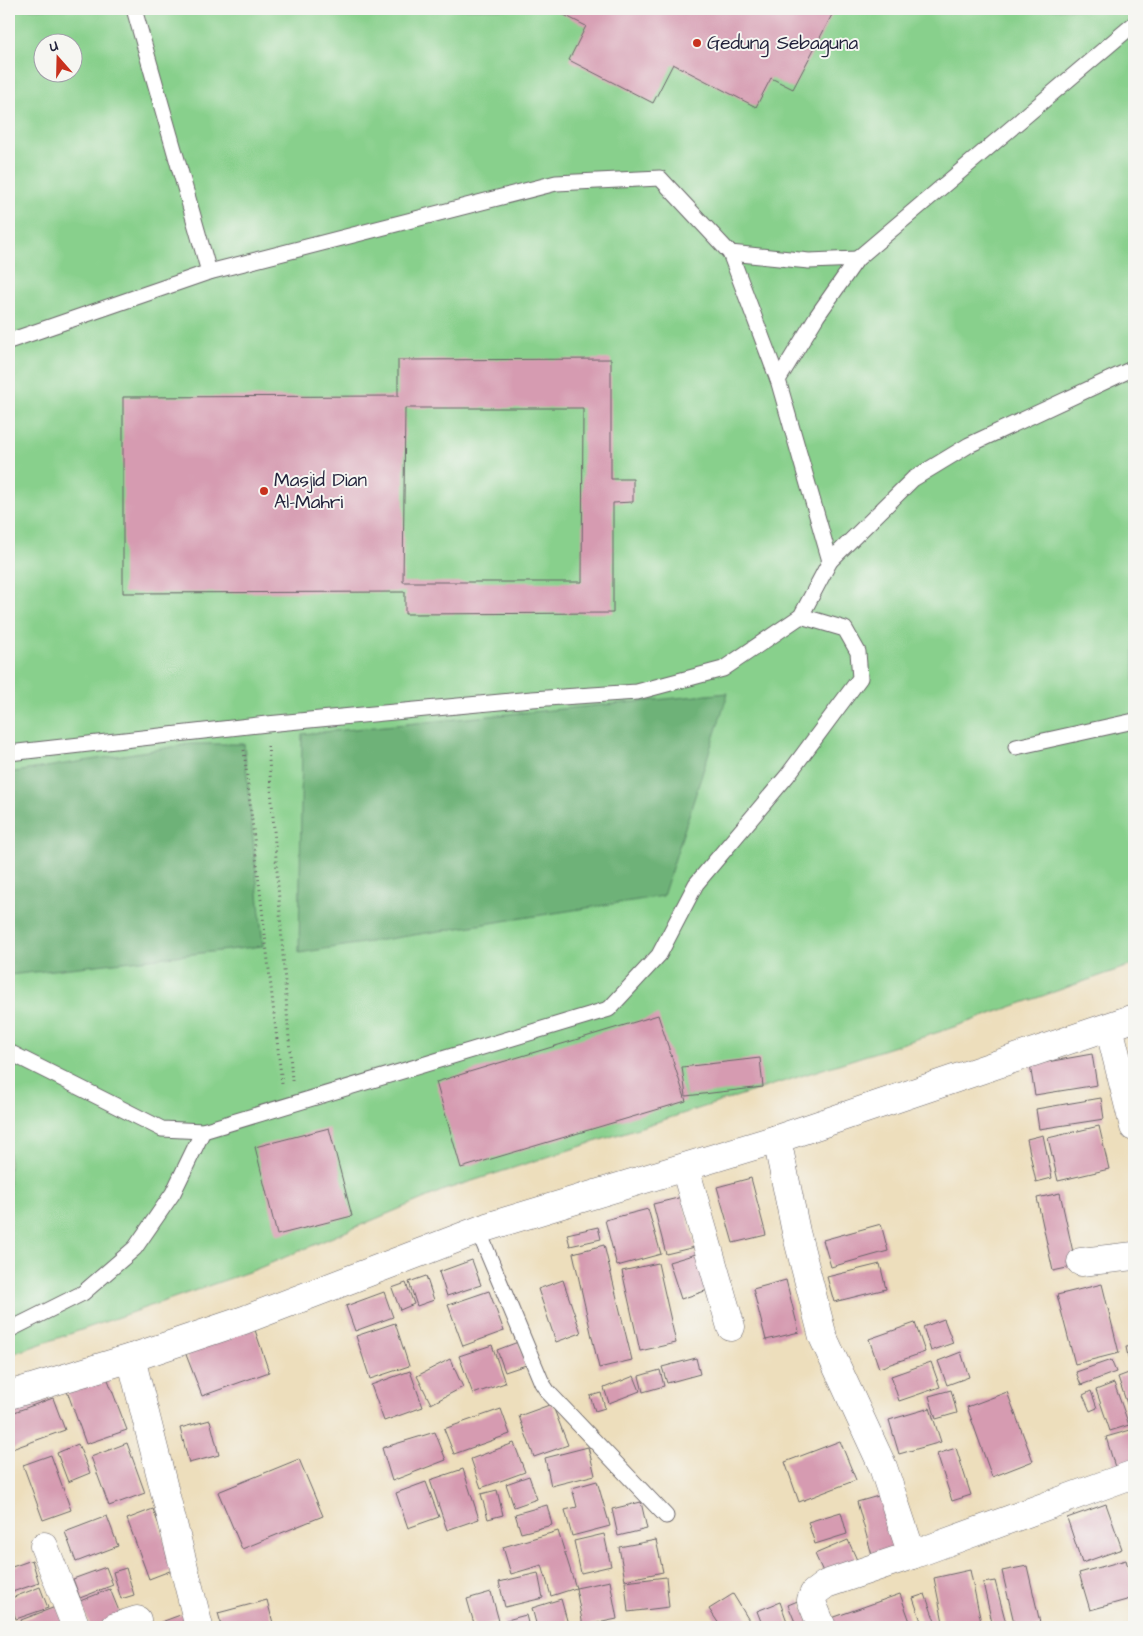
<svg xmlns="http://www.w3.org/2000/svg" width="1143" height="1636" font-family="'Architects Daughter',sans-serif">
<rect width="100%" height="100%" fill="#f6f6f2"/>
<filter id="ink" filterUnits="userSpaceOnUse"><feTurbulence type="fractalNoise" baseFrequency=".02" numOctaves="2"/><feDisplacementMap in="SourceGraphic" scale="10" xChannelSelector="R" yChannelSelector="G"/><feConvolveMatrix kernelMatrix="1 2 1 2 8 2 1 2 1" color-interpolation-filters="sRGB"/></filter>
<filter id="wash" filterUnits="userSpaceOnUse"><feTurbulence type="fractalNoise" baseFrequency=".0096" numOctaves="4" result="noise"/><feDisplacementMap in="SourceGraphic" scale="20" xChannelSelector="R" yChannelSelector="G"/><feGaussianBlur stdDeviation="1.12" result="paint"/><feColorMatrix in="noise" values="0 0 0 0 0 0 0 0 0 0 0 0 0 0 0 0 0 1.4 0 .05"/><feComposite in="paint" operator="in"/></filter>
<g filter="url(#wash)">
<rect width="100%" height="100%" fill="#eddebc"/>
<path fill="#88d08c" stroke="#557964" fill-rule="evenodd" d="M9,9H1134V964L945,1030L444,1190L257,1269L9,1355ZM42,42H72V72H42Z"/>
<g fill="#6eb278" stroke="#486a5a">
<polygon points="728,693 663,896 299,953 302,734"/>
<polygon points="191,744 244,744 263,946 9,975 9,773"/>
</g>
<g id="blocks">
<g fill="#d69bb1" fill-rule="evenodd">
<polygon points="552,9 835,9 793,89 771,78 756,107 673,64 653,103 569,60 586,26"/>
<path d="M611,359V479H633V502L613,503V613L405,614V592L123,593V397L398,396V360ZM405,408H583L582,582H403Z"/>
<polygon points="658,1015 686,1101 461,1168 436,1082"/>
<polygon points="1092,1054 1097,1085 1035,1095 1030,1065"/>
<polygon points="760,1058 763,1087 686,1096 682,1067"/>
<polygon points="1101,1098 1104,1119 1039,1129 1036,1109"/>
<polygon points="1099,1126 1109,1169 1058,1181 1048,1138"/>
<polygon points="329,1128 352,1216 277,1235 255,1147"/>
<polygon points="1043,1135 1052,1178 1036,1182 1027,1139"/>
<polygon points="751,1178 766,1235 733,1243 717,1187"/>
<polygon points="1060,1193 1076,1266 1053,1271 1037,1198"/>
<polygon points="682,1197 695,1247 666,1254 653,1204"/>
<polygon points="648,1209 661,1254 617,1266 605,1220"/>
<polygon points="881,1224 888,1251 831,1267 823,1240"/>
<polygon points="598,1227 601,1239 570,1246 567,1234"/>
<polygon points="604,1245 632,1360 599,1368 573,1253"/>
<polygon points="696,1254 708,1290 681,1299 669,1262"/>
<polygon points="472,1260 481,1285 447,1296 439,1272"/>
<polygon points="658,1263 676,1343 640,1351 622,1271"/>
<polygon points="880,1264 886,1289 834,1302 827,1277"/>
<polygon points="426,1276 434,1300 417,1306 409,1282"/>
<polygon points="563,1280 581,1333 556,1342 538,1289"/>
<polygon points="786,1280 799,1332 766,1340 753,1289"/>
<polygon points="406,1283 414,1304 400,1310 392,1288"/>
<polygon points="1102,1284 1119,1353 1075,1364 1057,1295"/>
<polygon points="489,1291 504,1331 463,1346 448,1305"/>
<polygon points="384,1292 393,1317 355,1331 346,1306"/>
<polygon points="944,1319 953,1343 931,1351 923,1327"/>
<polygon points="395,1323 409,1366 370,1379 356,1336"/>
<polygon points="915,1323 925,1352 879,1368 869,1339"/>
<polygon points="254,1327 269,1372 202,1396 185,1352"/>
<polygon points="518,1342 526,1365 505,1372 497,1350"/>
<polygon points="492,1345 505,1383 473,1394 459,1356"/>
<polygon points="1134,1346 1134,1365 1130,1366 1126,1347"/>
<polygon points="961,1352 969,1377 947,1385 938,1361"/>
<polygon points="696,1358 700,1374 667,1383 662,1367"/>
<polygon points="450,1359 463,1387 431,1404 417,1376"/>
<polygon points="1111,1360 1116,1372 1081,1385 1076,1372"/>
<polygon points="931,1362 940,1387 899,1401 891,1376"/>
<polygon points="660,1370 664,1386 643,1392 639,1376"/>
<polygon points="410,1371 423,1407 384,1421 371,1385"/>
<polygon points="1134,1371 1134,1425 1118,1377"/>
<polygon points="634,1376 640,1391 609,1403 604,1388"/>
<polygon points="107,1377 127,1430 86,1444 67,1391"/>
<polygon points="1114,1383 1129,1425 1110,1431 1096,1390"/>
<polygon points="951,1390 957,1413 936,1419 929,1396"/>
<polygon points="1091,1391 1097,1408 1090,1411 1083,1395"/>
<polygon points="1007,1392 1033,1461 992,1477 967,1407"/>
<polygon points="601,1393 605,1408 595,1411 590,1396"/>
<polygon points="53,1398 65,1430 9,1450 9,1414"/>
<polygon points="552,1404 568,1445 534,1457 519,1416"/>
<polygon points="930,1408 941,1442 899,1454 889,1420"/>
<polygon points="501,1409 510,1434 454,1454 444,1429"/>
<polygon points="210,1420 219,1455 189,1463 180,1428"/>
<polygon points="1134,1429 1134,1469 1117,1474 1106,1437"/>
<polygon points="435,1432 446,1460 392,1481 382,1448"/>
<polygon points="840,1441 856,1480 799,1502 785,1462"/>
<polygon points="127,1443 145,1493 109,1506 91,1457"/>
<polygon points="514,1443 525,1472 481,1488 471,1459"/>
<polygon points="78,1444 90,1473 68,1482 57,1453"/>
<polygon points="588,1447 595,1475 551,1486 545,1458"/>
<polygon points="956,1448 971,1495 952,1501 937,1454"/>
<polygon points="51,1455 71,1510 43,1520 23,1465"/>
<polygon points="299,1459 323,1516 242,1549 218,1492"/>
<polygon points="463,1469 479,1519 447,1530 430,1480"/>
<polygon points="529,1476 537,1499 514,1507 506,1484"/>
<polygon points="597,1481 610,1526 572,1536 565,1510 577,1507 572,1488"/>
<polygon points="426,1482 439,1517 408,1528 396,1493"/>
<polygon points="497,1490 503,1515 488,1519 481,1494"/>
<polygon points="882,1495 897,1548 872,1555 857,1502"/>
<polygon points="641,1502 647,1529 618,1536 612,1509"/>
<polygon points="1106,1504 1122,1549 1082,1563 1067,1518"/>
<polygon points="547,1505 552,1525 521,1533 515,1514"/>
<polygon points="153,1509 175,1569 149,1579 127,1519"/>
<polygon points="841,1512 847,1534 815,1544 808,1522"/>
<polygon points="107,1516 118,1546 76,1562 65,1532"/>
<polygon points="558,1531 576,1588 551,1596 542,1565 511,1574 503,1547"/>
<polygon points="604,1534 611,1566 581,1573 574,1541"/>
<polygon points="656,1540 663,1572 625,1580 619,1547"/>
<polygon points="848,1540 857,1560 824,1574 815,1554"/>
<polygon points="32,1560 39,1583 9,1593 9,1568"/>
<polygon points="1126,1560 1134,1588 1134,1598 1090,1610 1079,1573"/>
<polygon points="1027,1566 1041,1627 1015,1627 1002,1571"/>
<polygon points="106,1567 113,1585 80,1598 73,1579"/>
<polygon points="126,1568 134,1595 121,1599 113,1572"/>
<polygon points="970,1570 982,1627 944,1627 934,1578"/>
<polygon points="538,1573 543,1598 505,1607 499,1582"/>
<polygon points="666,1577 669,1607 628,1612 625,1582"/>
<polygon points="610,1581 617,1619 583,1626 576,1588"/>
<polygon points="995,1581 1007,1627 993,1627 983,1583"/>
<polygon points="40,1587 48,1608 16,1619 9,1599"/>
<polygon points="110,1589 121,1616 91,1627 80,1601"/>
<polygon points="491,1592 499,1621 475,1627 467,1599"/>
<polygon points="733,1594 753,1627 721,1627 709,1609"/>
<polygon points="900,1594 912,1627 828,1627 826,1620"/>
<polygon points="925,1594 937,1627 923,1627 913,1598"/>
<polygon points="561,1599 568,1624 556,1627 537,1627 532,1608"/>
<polygon points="267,1600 274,1627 222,1627 218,1613"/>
<polygon points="800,1600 811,1627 797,1627 788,1605"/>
<polygon points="780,1602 789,1627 763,1627 757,1611"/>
<polygon points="58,1606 66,1627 23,1627 21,1620"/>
<polygon points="183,1614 188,1627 148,1627"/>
<polygon points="526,1615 529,1627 505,1627 503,1621"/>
</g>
</g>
</g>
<g filter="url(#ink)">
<use href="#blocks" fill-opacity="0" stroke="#696468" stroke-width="1"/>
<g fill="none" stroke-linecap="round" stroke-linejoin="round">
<defs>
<g id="lane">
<polyline points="134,9 209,272"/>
<polyline points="730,253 809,261 857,259 817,316 778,380"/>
<polyline points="857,259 1134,24"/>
<polyline points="9,341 209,272 556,183 660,178 730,253 778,380 830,561 801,616 723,669 637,692 532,699 267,724 9,753"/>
<polyline points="830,561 913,479 969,445 1134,368"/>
<polyline points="1016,747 1134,721"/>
<polyline points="9,1052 162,1129 203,1131 609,1009 659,955 696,884 787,776 860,678 858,652 845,629 801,616"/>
<polyline points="478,1230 542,1383 548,1392 666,1516"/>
<polyline points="9,1330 83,1293 135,1248 173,1193 203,1131"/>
</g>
<g id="street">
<polyline points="1109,1027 1134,1127"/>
<polyline points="777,1139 796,1232 823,1337 883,1467 912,1555"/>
<polyline points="685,1168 731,1327"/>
<polyline points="1081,1262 1134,1256"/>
<polyline points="131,1358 199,1627"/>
<polyline points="9,1395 131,1358 244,1320 487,1227 777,1139 1134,1018"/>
<polyline points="44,1546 76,1627"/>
<polyline points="115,1627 137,1620"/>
<polyline points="822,1627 811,1600 814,1593 826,1584 912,1555 1134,1474"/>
</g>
</defs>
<use href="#lane" stroke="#696468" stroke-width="17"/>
<use href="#street" stroke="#696468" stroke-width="29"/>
<g stroke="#696468" stroke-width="3" stroke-dasharray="1 4" stroke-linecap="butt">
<polyline points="268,746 292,1081"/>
<polyline points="244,750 282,1084"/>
</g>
<use href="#lane" stroke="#fff" stroke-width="15"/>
<use href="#street" stroke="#fff" stroke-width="28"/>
</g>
</g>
<g fill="#c8321e" stroke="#f6f6f2" stroke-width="2">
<circle cx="697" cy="43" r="5"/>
<circle cx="264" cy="491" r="5"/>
</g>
<g text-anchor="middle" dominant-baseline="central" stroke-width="4" stroke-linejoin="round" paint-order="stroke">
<g font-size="19" fill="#22223b" stroke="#f6f6f2" text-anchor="start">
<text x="707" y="43">Gedung Sebaguna</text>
<text x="274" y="480">Masjid Dian<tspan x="274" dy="22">Al-Mahri</tspan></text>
</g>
</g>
<rect width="1143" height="1636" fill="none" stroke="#f6f6f2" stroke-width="30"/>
<g transform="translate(58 58) rotate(340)"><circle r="24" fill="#f6f6f2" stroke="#a1a1a9"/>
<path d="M0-4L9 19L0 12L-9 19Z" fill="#c8321e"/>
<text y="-8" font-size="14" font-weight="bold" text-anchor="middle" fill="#22223b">U</text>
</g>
</svg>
